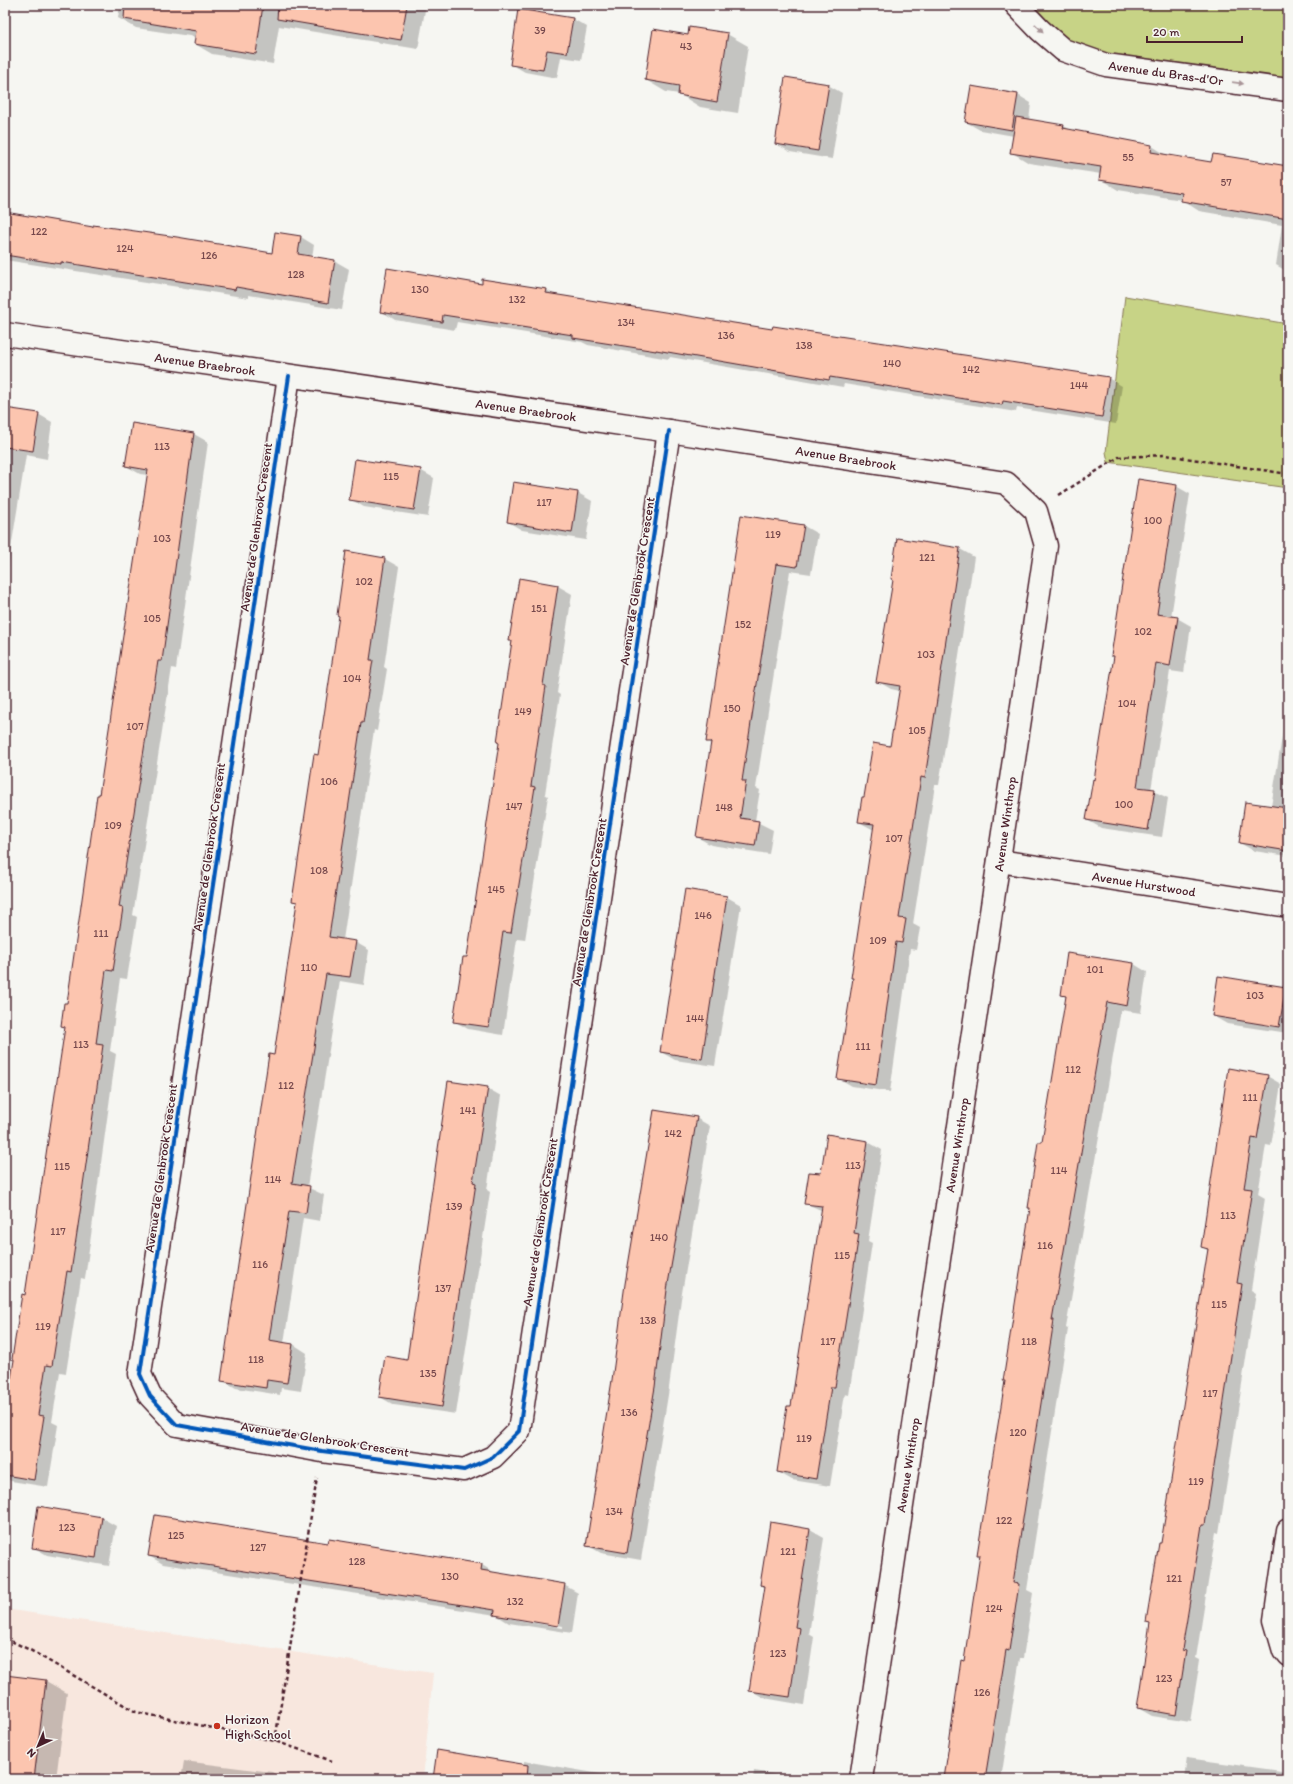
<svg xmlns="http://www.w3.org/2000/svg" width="1293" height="1784" font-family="Itim,sans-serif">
<rect width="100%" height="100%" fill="#f6f6f2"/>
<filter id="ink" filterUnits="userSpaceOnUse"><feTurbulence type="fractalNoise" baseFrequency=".025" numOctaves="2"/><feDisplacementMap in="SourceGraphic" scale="8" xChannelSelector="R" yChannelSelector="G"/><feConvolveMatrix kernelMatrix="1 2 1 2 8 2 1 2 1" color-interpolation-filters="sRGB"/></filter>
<g filter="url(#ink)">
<polygon fill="#f8e7de" points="5,1609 433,1673 423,1779 5,1779"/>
<g fill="#c7d386" stroke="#887958">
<polygon points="1016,5 1288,5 1288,90 1063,50"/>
<polygon points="1125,296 1288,324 1288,488 1108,462 1106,452"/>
</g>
<g fill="#0003" fill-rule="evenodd">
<polygon points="120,5 426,5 418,49 279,26 273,64 212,54 195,44 196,37 136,28 118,18"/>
<polygon points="573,19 587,27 581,60 561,57 557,78 525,72 511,64"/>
<polygon points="727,34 748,46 738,113 700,107 679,94 666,92 646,80 689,36"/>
<polygon points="828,85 842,93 832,159 790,152 776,144"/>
<polygon points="1018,95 1031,103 1029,121 1064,126 1072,131 1152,146 1168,156 1288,175 1288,272 1276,265 1282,225 1199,211 1182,200 1118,190 1100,179 1101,174 1029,163 1011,152 1014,136 980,130 966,122"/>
<polygon points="5,214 273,254 301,237 314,245 312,257 335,261 349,269 342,310 249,295 249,298 5,260"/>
<polygon points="482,285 547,290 556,296 702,319 1108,378 1122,386 1116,424 1017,408 1016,412 844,384 843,387 670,357 669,359 588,345 582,342 457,322 455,330 395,320 381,311"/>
<polygon points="5,409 38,414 52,422 47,459 26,455 5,586"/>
<polygon points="133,424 194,434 208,442 176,669 172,668 133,915 137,917 127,979 120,978 110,1051 116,1054 85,1279 81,1278 66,1373 60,1372 52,1422 58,1425 48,1487 11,1481 5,1477 5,1424 66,1028 62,1026 68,1004 148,475 140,474 126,466"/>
<polygon points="420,470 434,478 428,517 364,507 350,499"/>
<polygon points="1176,486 1190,494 1171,617 1177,618 1191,626 1184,673 1170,671 1151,790 1168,798 1162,837 1101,828 1087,820 1095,781 1115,657 1112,655"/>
<polygon points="578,493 592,501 586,540 522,530 508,522"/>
<polygon points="742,516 804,526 818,534 811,574 790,571 756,788 760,790 755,821 773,830 769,854 711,845 697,837 712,744 707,741"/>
<polygon points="960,549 974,557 943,760 939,785 935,785 913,924 920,928 916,950 910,949 890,1092 852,1086 838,1078 854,978 874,830 859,822 865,798 891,747 900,691 891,689 877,681 894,580"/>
<polygon points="385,559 399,567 384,667 387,669 377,731 374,730 343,940 355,942 369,950 364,985 340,981 307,1187 324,1195 320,1221 303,1218 284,1343 293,1344 307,1353 301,1391 281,1388 280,1395 236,1388 222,1380 275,1056 297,903 293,900 319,756"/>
<polygon points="558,586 572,594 557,693 560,695 545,794 548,796 525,940 517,939 503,1035 468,1029 454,1021 468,959 500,743 513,642 510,640"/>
<polygon points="1288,698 1288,856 1254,851 1240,843 1271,807"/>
<polygon points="727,897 741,905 715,1066 675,1060 661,1052"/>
<polygon points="1134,964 1147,972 1141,1013 1121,1010 1066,1328 1068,1329 1027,1590 1033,1593 1023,1658 1020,1658 1001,1779 945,1779 981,1556 978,1554 1006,1382 1031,1209 1029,1208 1043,1143 1066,997 1062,994"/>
<polygon points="1285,988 1288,990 1288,1033 1227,1024 1213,1016"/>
<polygon points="1267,1076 1281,1084 1271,1146 1266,1145 1258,1194 1265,1198 1251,1290 1256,1293 1219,1533 1216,1532 1196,1658 1200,1660 1190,1722 1152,1716 1138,1708 1151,1624 1147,1622 1162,1545 1209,1251 1202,1247"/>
<polygon points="487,1088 501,1096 487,1190 490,1192 456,1414 394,1405 380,1397 408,1361"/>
<polygon points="696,1118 710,1126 681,1299 668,1395 641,1560 601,1553 587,1545"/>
<polygon points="828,1135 868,1142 882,1150 868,1241 872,1243 849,1395 845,1394 830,1486 792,1480 778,1472 792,1408 823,1211 805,1203 822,1174"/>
<polygon points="102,1518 116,1526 109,1566 47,1555 33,1547"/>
<polygon points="810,1530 824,1538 809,1634 814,1637 804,1705 764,1698 750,1690 766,1588 761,1585"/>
<path d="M329,1544L482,1565L495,1573L564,1585L578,1593L572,1633L509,1623L496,1615L163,1564L149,1556ZM505,1616L563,1626V1628L507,1618Z"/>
<polygon points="5,1676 46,1681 67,1693 56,1779 5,1779"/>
<polygon points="1187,1758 1288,1772 1288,1779 1184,1779"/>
<polygon points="184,1761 272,1772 283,1779 181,1779"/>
<polygon points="524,1761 630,1779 631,1777 642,1779 434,1779 524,1765"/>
<polygon points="754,1771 794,1777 797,1779 753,1779"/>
</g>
<g fill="#fcc5af" stroke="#4a1f2b">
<polygon points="125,5 263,5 256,54 194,44 196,31 124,19"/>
<polygon points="278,5 407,5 401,40 277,19"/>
<polygon points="518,9 573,18 567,53 547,50 543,70 510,65"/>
<polygon points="689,27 728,33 717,102 678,95 679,86 645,80 653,29 688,35"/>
<polygon points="785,77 829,84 818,151 775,144"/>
<polygon points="971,86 1018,94 1012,130 965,122"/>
<polygon points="1016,117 1064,125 1063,128 1152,145 1151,152 1211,162 1213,154 1288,166 1288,219 1181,201 1182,193 1099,180 1101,167 1010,153"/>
<polygon points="5,212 93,227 93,225 177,237 272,253 275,232 301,236 298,254 335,260 328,303 236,287 235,290 61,262 61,264 5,255"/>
<polygon points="387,268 482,284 482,279 547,289 546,293 702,318 772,329 773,326 1109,377 1102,417 1003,401 1002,405 830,377 829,380 656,350 656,351 573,338 573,335 443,315 442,322 380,312"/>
<polygon points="5,408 39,413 33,451 5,447"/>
<polygon points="132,423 194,433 162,661 158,661 119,907 123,908 113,971 106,970 96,1044 103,1045 80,1206 81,1206 71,1272 67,1271 52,1366 46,1365 38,1415 44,1416 34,1480 5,1475 5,1416 14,1360 12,1359 22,1294 25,1295 65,1027 61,1026 64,1003 67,1003 97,795 99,795 148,470 125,466"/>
<polygon points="355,459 421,469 414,510 349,500"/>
<polygon points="1138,479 1177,485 1157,614 1178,617 1170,666 1156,663 1137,787 1155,789 1148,830 1086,820 1093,779 1094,780 1114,656 1111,656"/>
<polygon points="513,482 578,492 572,533 507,522"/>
<polygon points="741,515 804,525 797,567 776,564 757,684 742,781 746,781 740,818 759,821 755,846 696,837 711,742 706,742"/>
<polygon points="897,538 960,548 929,752 925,778 921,777 899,918 906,919 902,943 896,942 876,1085 837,1079 853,978 851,978 874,824 858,822 862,797 864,797 873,743 890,746 900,686 876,682 893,580 891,579"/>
<polygon points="346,551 385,558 370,660 373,660 363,723 361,723 329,937 356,941 350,977 326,974 292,1183 310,1186 306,1213 289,1211 269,1340 293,1344 287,1383 267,1380 266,1388 221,1381 269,1054 274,1055 297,902 292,901 314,754 318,755 339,616 337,615"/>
<polygon points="519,578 558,585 543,685 546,686 531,786 535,787 511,933 503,932 489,1027 453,1022 463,957 467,957 499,743 497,742 512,641 509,641"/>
<polygon points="1245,802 1288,808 1288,851 1239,843"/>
<polygon points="685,889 727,896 702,1059 660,1052"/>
<polygon points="1067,953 1134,963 1127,1006 1107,1002 1052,1320 1054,1320 1013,1583 1019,1584 1009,1651 1006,1650 985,1779 944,1779 961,1660 964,1661 980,1555 977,1555 1005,1381 1003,1381 1030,1208 1028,1208 1038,1142 1042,1142 1066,996 1061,995"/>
<polygon points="1218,976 1286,987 1279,1027 1212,1016"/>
<polygon points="1228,1068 1268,1075 1257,1139 1252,1138 1244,1188 1252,1189 1237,1283 1242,1284 1205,1525 1202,1525 1182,1650 1186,1651 1176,1715 1137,1708 1150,1623 1146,1622 1159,1543 1161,1543 1208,1249 1201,1247"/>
<polygon points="448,1081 488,1087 473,1182 476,1183 442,1407 379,1397 385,1356 407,1360"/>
<polygon points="654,1110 697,1117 667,1290 655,1387 627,1553 586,1546 612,1380 625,1284"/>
<polygon points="827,1134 868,1141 854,1233 859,1234 846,1318 835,1387 831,1387 816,1479 777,1472 787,1406 791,1406 822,1206 804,1204 809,1172 821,1173"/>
<polygon points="38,1506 102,1517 96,1558 32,1548"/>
<polygon points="155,1515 328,1543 329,1539 482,1564 481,1570 565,1584 558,1626 494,1615 495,1610 148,1556"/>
<polygon points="770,1522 810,1529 795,1627 800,1628 790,1697 749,1691 765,1586 760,1585"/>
<polygon points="5,1675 46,1680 34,1779 5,1779"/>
<polygon points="437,1750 528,1765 527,1779 433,1779"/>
</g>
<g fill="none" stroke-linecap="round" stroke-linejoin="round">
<defs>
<g id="minor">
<polyline points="1016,5 1040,30 1063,50 1106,65 1288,90"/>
<polyline points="5,334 669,431 1006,483 1036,511 1046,546 861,1779"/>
<polyline points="289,376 140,1374 150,1396 177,1425 322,1451 464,1470 493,1457 519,1431 669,431"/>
<polyline points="999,861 1288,906"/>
<polyline points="1288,1530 1275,1620 1284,1651 1288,1656"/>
</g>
</defs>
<use href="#minor" stroke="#4a1f2b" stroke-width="25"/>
<g stroke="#4a1f2b" stroke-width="2.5" stroke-dasharray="4 3" stroke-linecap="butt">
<polyline points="1059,495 1119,457 1166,455 1288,474"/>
<polyline points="5,1638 30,1650 136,1712 275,1741 332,1761"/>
<polyline points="275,1741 317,1478"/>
</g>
<use href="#minor" stroke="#f6f6f2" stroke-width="22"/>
<defs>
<polyline id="cycleway" points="289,376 140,1374 150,1396 177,1425 322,1451 464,1470 493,1457 519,1431 669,431"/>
</defs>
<use href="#cycleway" stroke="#f6f6f2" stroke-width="6"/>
<use href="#cycleway" stroke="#0057b8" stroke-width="4"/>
</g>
<defs><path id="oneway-solid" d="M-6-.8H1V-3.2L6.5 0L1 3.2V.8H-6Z"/></defs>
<g fill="#a99598">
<use href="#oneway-solid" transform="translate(1039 28) rotate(44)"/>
<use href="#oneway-solid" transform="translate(1238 83) rotate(8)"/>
</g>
</g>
<circle fill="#c8321e" stroke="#f6f6f2" stroke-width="1.5" cx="217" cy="1726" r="4"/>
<g text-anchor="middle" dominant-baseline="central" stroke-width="3" stroke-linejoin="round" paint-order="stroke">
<g font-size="11" fill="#76484c">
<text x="540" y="30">39</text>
<text x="686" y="46">43</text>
<text x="1128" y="157">55</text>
<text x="1226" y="182">57</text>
<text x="39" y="231">122</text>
<text x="125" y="248">124</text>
<text x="209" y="255">126</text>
<text x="296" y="274">128</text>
<text x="420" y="289">130</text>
<text x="517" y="299">132</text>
<text x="626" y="322">134</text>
<text x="726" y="335">136</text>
<text x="804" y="345">138</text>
<text x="892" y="363">140</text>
<text x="971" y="369">142</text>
<text x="1079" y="385">144</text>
<text x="162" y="446">113</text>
<text x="391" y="476">115</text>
<text x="544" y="502">117</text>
<text x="1153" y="520">100</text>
<text x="773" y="534">119</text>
<text x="162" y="538">103</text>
<text x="927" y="557">121</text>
<text x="364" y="581">102</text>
<text x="539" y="608">151</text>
<text x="152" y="618">105</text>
<text x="743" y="624">152</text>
<text x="1143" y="631">102</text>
<text x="926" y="654">103</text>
<text x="352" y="678">104</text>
<text x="1127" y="703">104</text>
<text x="732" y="708">150</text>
<text x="523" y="711">149</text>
<text x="135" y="726">107</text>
<text x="917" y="730">105</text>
<text x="329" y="781">106</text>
<text x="1124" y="804">100</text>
<text x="514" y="806">147</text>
<text x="724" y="807">148</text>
<text x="113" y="825">109</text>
<text x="894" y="838">107</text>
<text x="319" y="870">108</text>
<text x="496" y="889">145</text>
<text x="703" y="915">146</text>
<text x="101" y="933">111</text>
<text x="878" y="940">109</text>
<text x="309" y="967">110</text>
<text x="1095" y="969">101</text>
<text x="1255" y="995">103</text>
<text x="695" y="1018">144</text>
<text x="81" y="1044">113</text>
<text x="863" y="1046">111</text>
<text x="1073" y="1069">112</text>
<text x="286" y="1085">112</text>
<text x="1250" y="1097">111</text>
<text x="468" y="1110">141</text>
<text x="673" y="1133">142</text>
<text x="853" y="1165">113</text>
<text x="62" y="1166">115</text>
<text x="1059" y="1170">114</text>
<text x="273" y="1179">114</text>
<text x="454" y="1206">139</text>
<text x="1228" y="1215">113</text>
<text x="58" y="1231">117</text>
<text x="659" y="1237">140</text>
<text x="1045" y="1245">116</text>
<text x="842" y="1255">115</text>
<text x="260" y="1264">116</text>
<text x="443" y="1288">137</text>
<text x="1219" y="1304">115</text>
<text x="648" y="1320">138</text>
<text x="43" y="1326">119</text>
<text x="828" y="1341">117</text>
<text x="1029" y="1341">118</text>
<text x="256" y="1359">118</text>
<text x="428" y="1373">135</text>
<text x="1210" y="1393">117</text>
<text x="629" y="1412">136</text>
<text x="1018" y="1432">120</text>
<text x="804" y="1438">119</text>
<text x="1196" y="1481">119</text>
<text x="614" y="1511">134</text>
<text x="1004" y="1520">122</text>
<text x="67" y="1527">123</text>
<text x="176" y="1535">125</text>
<text x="258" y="1547">127</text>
<text x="788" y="1551">121</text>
<text x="357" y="1561">128</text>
<text x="450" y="1576">130</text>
<text x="1174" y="1578">121</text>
<text x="515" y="1601">132</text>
<text x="994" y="1608">124</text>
<text x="778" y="1653">123</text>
<text x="1164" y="1678">123</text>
<text x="982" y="1692">126</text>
</g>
<g font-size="13" fill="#4a1f2b" stroke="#f6f6f2">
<text transform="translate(1166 73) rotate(8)">Avenue du Bras-d'Or</text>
<text transform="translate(205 364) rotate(8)">Avenue Braebrook</text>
<text transform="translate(526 410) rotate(8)">Avenue Braebrook</text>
<text transform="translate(846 458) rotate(9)">Avenue Braebrook</text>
<text transform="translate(256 527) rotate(-82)">Avenue de Glenbrook Crescent</text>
<text transform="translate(637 581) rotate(-81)">Avenue de Glenbrook Crescent</text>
<text transform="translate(1005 824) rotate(-82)">Avenue Winthrop</text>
<text transform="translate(209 847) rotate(-82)">Avenue de Glenbrook Crescent</text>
<text transform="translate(1144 884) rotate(9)">Avenue Hurstwood</text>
<text transform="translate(589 902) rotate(-81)">Avenue de Glenbrook Crescent</text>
<text transform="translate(957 1145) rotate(-81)">Avenue Winthrop</text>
<text transform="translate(161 1168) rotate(-82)">Avenue de Glenbrook Crescent</text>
<text transform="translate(540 1222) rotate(-81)">Avenue de Glenbrook Crescent</text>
<text transform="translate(325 1439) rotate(9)">Avenue de Glenbrook Crescent</text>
<text transform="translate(908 1465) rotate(-81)">Avenue Winthrop</text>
</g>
<g font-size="13" fill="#4a1f2b" stroke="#f6f6f2" text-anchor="start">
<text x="225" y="1719">Horizon<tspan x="225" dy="15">High School</tspan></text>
</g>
</g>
<rect width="1293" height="1784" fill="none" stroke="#f6f6f2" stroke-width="20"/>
<rect x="10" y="10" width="1273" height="1764" fill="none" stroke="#4a1f2b" stroke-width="1.5" filter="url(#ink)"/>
<g transform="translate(38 1746) rotate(224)" stroke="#f6f6f2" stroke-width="3" paint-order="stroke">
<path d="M0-3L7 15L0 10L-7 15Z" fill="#4a1f2b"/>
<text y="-6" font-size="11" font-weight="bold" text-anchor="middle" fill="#4a1f2b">N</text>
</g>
<path d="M1147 36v6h95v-6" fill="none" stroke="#4a1f2b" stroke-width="2"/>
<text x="1153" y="36" font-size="12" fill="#4a1f2b" stroke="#f6f6f2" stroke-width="3" paint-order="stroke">20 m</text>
</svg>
